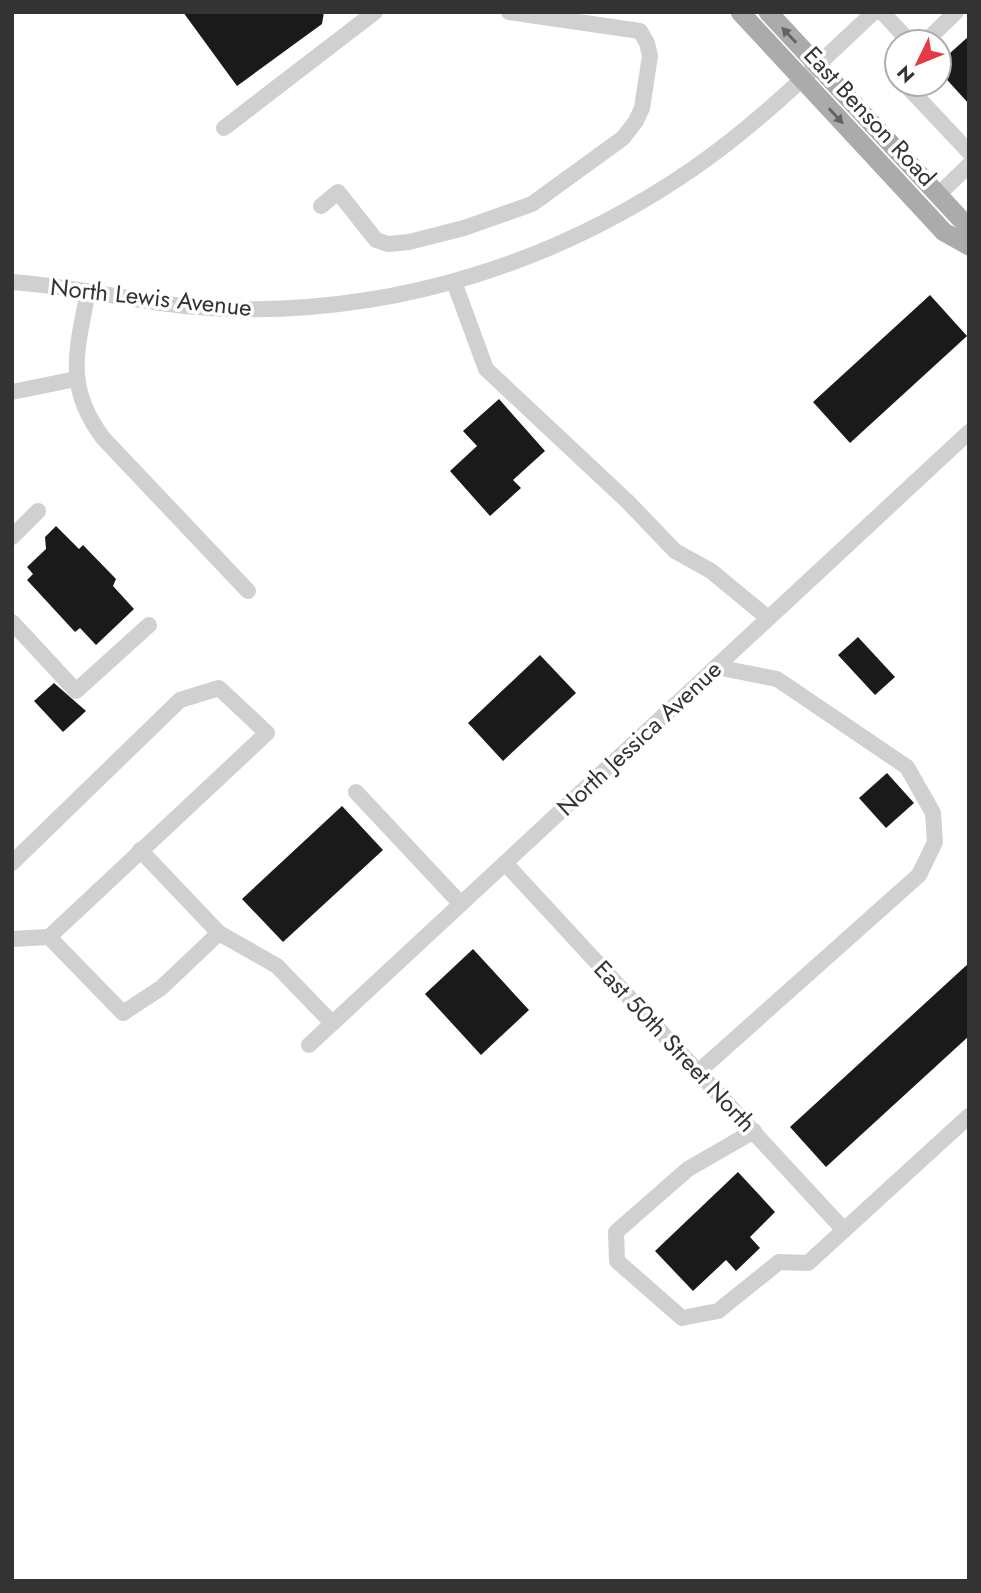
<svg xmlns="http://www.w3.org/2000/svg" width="981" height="1593" font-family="Jost,sans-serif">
<rect width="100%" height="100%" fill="#fff"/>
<g fill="#1a1a1a">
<polygon points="183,12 324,12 322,24 237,86"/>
<polygon points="969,36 969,104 939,71 939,63"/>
<polygon points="930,295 967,336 850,443 813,402"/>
<polygon points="499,399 545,451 513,480 521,488 490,516 450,471 477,446 463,431"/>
<polygon points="56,526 79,549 83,545 116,579 113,586 134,609 96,645 80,628 75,632 27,580 33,574 27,567 46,549 45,537"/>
<polygon points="858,637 895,677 875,695 838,655"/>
<polygon points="540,655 576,693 503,761 468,723"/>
<polygon points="54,683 86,711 63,732 34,701"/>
<polygon points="887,773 914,803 886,828 859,798"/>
<polygon points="342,806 383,850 283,942 242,899"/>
<polygon points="473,949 529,1010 481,1055 425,994"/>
<polygon points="969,963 969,1036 826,1167 790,1127"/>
<polygon points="738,1172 775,1212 750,1237 760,1248 736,1271 726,1260 693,1291 655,1251"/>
</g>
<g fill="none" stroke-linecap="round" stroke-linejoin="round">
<g stroke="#d0d0d0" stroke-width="16">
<polyline points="882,12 910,42"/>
<polyline points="925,42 956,12"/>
<polyline points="897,69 897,75"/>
<polyline points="905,84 969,152"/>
<polyline points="224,128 375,12"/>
<polyline points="938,195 969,165"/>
<polyline points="321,206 338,192 376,240 388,244 409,242 464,228 532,204 623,138 636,121 642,108 650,56 647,43 640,31 509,12"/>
<path d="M12,282C86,287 158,308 232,309C398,313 558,262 694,168C759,123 816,66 874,12"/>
<polyline points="454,282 486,369 628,502 675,551 711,571 768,618"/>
<path d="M88,291C77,350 64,386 103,438L248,591"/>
<polyline points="12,392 76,379"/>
<polyline points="12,537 38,511"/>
<polyline points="12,622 76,691 149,625"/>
<polyline points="356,792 461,904"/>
<polyline points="140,850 219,933"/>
<polyline points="12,863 180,700 219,688 267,733 49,937 12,939"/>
<polyline points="505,863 844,1230"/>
<polyline points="49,937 123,1013 161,988 219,933 277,966 332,1023"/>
<polyline points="309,1045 969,432"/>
<polyline points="698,1072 919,875 935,842 933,813 907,767 777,679 716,667"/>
<polyline points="754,1131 688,1169 616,1232 617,1261 682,1318 718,1311 779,1262 808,1263 969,1116"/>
</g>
<g stroke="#ababab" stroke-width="19">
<polyline points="740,12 944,232 969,246"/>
<polyline points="768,12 969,228"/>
</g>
</g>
<defs><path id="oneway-solid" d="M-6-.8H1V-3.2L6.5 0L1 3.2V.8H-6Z" transform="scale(1.75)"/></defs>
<g fill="#636363">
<use href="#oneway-solid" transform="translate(789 35) rotate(-133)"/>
<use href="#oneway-solid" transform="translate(836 116) rotate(47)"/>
</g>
<g text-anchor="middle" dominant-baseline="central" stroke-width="7" stroke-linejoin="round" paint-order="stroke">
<g font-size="24" fill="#333" stroke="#fff">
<text transform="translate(870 116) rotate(47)">East Benson Road</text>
<text transform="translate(151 297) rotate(6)">North Lewis Avenue</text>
<text transform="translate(639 738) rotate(-43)">North Jessica Avenue</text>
<text transform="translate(675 1046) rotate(47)">East 50th Street North</text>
</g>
</g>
<rect width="981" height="1593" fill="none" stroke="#333333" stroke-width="28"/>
<g transform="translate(918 63) rotate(227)"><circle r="33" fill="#ffffff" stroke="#adadad" stroke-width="2"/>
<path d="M0-5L12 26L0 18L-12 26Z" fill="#e63946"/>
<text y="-10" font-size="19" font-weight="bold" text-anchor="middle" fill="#333333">N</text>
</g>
</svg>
